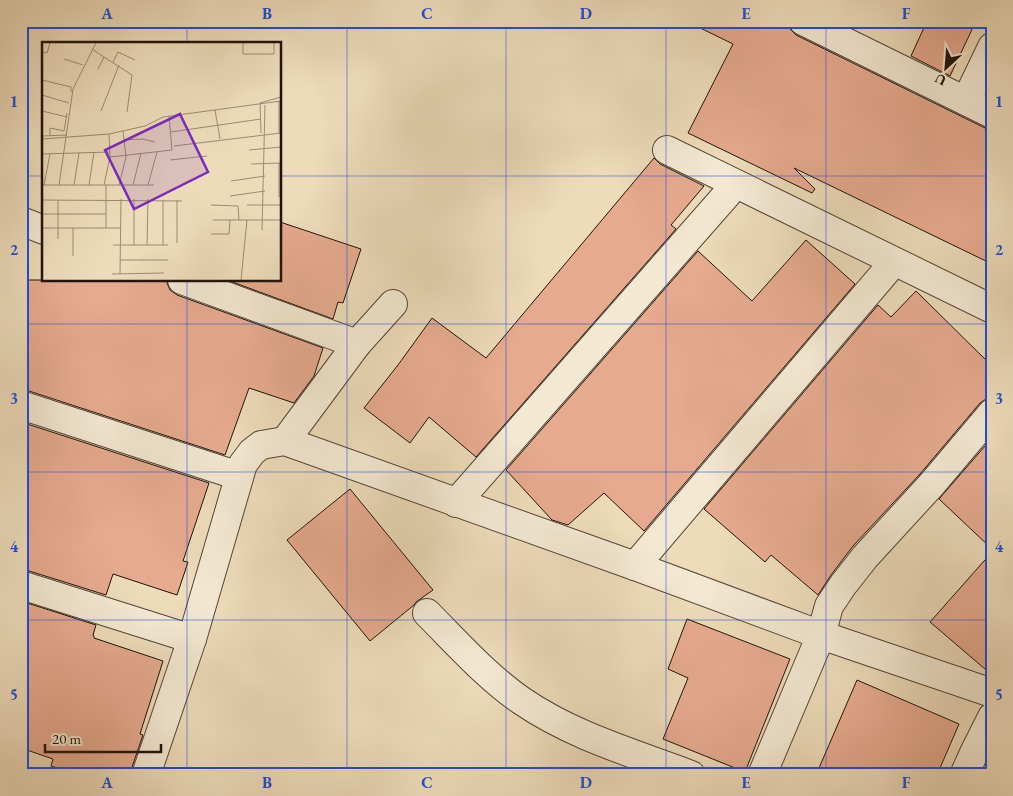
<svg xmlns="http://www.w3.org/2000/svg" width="1013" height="796" font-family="'EB Garamond',serif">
<rect width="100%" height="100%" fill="#eddbba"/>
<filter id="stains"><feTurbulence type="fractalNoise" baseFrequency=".004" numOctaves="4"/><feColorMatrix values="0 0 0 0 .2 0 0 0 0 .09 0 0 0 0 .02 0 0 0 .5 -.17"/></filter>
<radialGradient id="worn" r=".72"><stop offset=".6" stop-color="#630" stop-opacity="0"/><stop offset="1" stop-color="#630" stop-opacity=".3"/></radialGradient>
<g fill="#e6aa8f" stroke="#20130a">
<polygon points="686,21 788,21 790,29 796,35 985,128 992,129 992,264 794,168 815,189 812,193 688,133 733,44"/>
<polygon points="927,21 976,21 950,76 911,56"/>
<polygon points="654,158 660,164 704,186 671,225 676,229 476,457 429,417 410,443 364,408 398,365 432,318 486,358"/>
<polygon points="280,222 361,249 343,303 338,302 333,319 227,280 280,280"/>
<polygon points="806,240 855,284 644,531 604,493 568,525 552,520 506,470 698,251 752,301"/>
<polygon points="21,280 167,280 167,283 170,290 177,295 323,348 314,376 294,403 249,388 225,455 26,390 21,390"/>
<polygon points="916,291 992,366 992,398 986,399 980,403 920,474 853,546 831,575 818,595 771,555 765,562 704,509 878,305 891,317"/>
<polygon points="21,422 209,483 183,561 188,562 177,595 113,574 106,595 26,570 21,570"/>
<polygon points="992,438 992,549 939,499"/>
<polygon points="350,489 433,590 416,602 414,605 370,641 287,540"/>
<polygon points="992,552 992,675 930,622"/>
<polygon points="21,601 96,625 93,635 94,636 94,638 163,661 140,734 143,735 131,770 131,775 80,775 51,766 53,759 21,748"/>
<polygon points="687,619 790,659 745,772 663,739 688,678 668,669"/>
<polygon points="857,680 959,724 937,775 816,775"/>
</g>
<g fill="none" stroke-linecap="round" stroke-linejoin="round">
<defs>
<g id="minor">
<polyline points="803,21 992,114"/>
<polyline points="966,101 992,47"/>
<polyline points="667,150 992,309"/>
<polyline points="21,221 44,230"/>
<polyline points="182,280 357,344"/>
<polyline points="21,405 239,476"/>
<polyline points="285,441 357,344 393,304"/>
<polyline points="456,503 736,184"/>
<polyline points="635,566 894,262"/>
<polyline points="21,585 192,639"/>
<path d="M427,613C456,642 488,678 522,701C573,736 633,753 691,775"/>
<polyline points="146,775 192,639 243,464 252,452 261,445 285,441 635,566 821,635 992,693"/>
<polyline points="762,775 821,635 829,606 843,585 865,557 932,484 992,413"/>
<polyline points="964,775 974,753 992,717"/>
</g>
</defs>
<use href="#minor" stroke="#534536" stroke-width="30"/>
<use href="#minor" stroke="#f3e8d2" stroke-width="28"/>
</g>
<path fill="none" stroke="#1d4ed8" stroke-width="1" stroke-opacity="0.55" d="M187,21V44M347,21V775M506,21V775M666,21V775M826,21V775M21,176H44M280,176H992M187,280V775M21,324H992M21,472H992M21,620H992"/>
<g transform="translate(42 42)">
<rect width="239" height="239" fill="#eddbba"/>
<path fill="none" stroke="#9b8b74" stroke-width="1" d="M201,1V12H232V1M50,7L62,15L56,27M0,10L5,11L8,1M62,15L90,33L85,70M22,17L41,23M71,20L76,10L93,18M0,38L29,45V50M0,53L27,61M237,59V91M173,68L178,97M0,69L25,75M59,69L77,23M129,90L219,77M219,91L218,61L239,55M0,94L25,93M8,94V86L22,89L25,71M0,97L67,92L103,84L121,75L239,59M82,98L101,97L113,100M132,104L239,91M207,108L239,105M0,112L68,110M68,115L130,108L127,74M128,118L165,114M209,122L239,121M189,139L223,134M0,143H112M2,143L8,112M17,143L31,47L54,1M32,143L37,111M47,143L52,110M62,143L68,115L67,92M64,143V186M77,143L84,115L81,89M91,143L99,111M106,143L115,110M188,154L223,149M237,155V121M0,158L140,159M169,163L196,164L197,178M205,163H239M0,172H64M171,178H188M0,186H78M31,186V214M220,188L223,63M169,192H187L188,178H239M16,197V158M135,201V158M71,203H126M92,203V157M105,203L106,157M121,203V158M78,218H126M70,232L122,231M78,232L79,157M199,238L205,178"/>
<path fill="#7b2cbf" fill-opacity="0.15" stroke="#7b2cbf" stroke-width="2.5" d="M138,72L166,130L92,167L63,108Z"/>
<rect width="239" height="239" fill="none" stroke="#20130a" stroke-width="2.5"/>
</g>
<rect width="1013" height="796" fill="none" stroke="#eddbba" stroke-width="55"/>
<g transform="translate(946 68) rotate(206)" stroke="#f3e8d2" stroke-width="4" paint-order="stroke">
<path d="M0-4L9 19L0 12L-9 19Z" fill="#20130a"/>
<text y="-8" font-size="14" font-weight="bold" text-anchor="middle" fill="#20130a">U</text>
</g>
<path d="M45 744v8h116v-8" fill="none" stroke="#20130a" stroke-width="2.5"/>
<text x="52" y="744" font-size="15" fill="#20130a" stroke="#f3e8d2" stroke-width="4" paint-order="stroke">20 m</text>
<rect x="28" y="28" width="958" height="740" fill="none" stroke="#1d4ed8" stroke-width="2"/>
<g font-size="16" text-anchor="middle" font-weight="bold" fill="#1d4ed8">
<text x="107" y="19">A</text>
<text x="267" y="19">B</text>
<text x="427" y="19">C</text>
<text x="586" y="19">D</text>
<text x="746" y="19">E</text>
<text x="906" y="19">F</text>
<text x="14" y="107">1</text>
<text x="999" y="107">1</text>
<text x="14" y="255">2</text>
<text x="999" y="255">2</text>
<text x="14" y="404">3</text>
<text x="999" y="404">3</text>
<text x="14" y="552">4</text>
<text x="999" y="552">4</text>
<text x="14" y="700">5</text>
<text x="999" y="700">5</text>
<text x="107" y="788">A</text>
<text x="267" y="788">B</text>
<text x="427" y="788">C</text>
<text x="586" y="788">D</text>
<text x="746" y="788">E</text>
<text x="906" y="788">F</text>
</g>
<rect width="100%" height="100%" filter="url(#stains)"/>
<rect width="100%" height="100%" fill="url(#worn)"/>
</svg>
